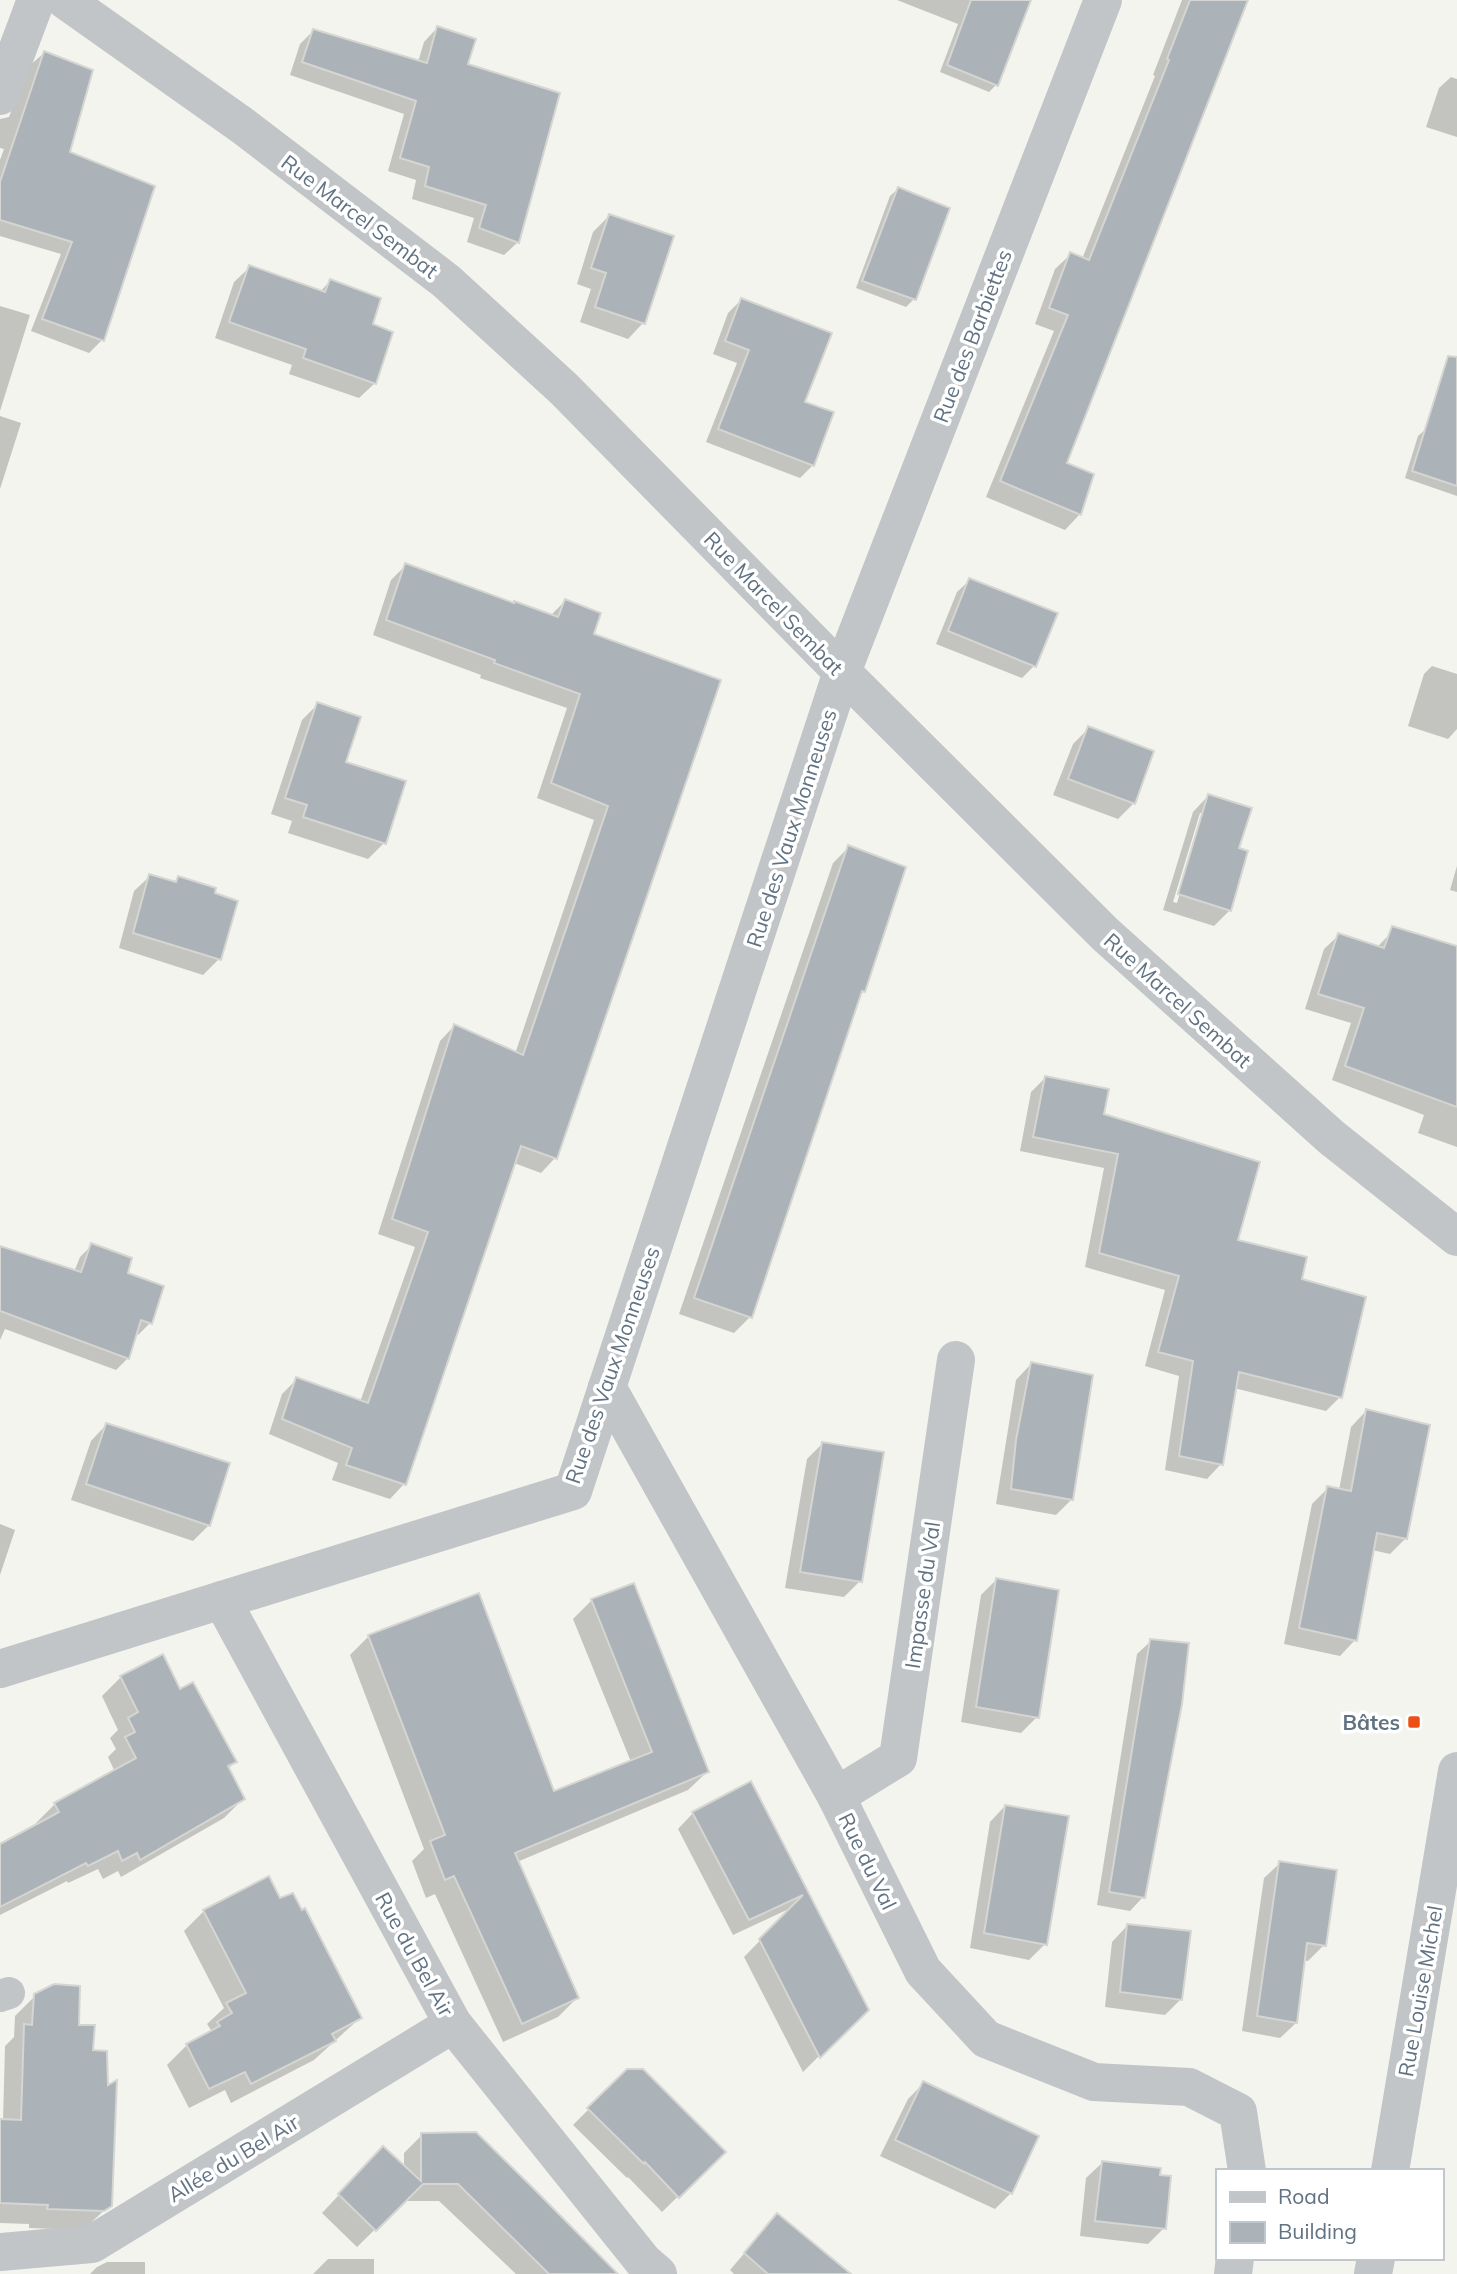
<svg xmlns="http://www.w3.org/2000/svg" width="1457" height="2274" font-family="Mulish,sans-serif">
<rect width="100%" height="100%" fill="#f4f4ef"/>
<g fill="#0003" fill-rule="evenodd">
<polygon points="897,0 1029,0 996,85 989,92 940,72 958,24"/>
<polygon points="1182,0 1246,0 1064,464 1092,475 1080,514 1065,530 986,497 1054,331 1035,324 1055,269 1071,254 1082,259 1155,76 1153,75"/>
<polygon points="437,28 466,66 518,242 504,255 467,242 474,218 412,199 416,180 388,171 404,114 290,75 300,44 314,30 418,62 424,42"/>
<polygon points="44,53 68,153 102,340 89,353 31,331 61,254 0,236 0,160 4,149 0,148 0,119 9,117 28,67"/>
<polygon points="1451,77 1457,79 1457,137 1426,127 1439,88"/>
<polygon points="898,189 948,209 914,299 906,307 856,288 890,196"/>
<polygon points="609,216 643,323 628,339 580,322 591,289 577,284 593,232"/>
<polygon points="250,267 320,292 330,281 371,325 375,383 359,398 289,374 292,365 215,338 234,282"/>
<polygon points="741,300 803,403 813,465 800,478 706,442 737,363 713,354 728,313"/>
<polygon points="0,306 30,315 0,411"/>
<polygon points="0,416 21,423 0,489"/>
<polygon points="1426,429 1457,440 1457,496 1405,478 1418,436"/>
<polygon points="406,565 550,616 565,601 592,635 719,681 555,1158 541,1173 514,1163 404,1484 390,1499 332,1480 338,1463 269,1434 282,1394 297,1379 360,1402 415,1247 378,1234 440,1041 454,1026 515,1054 594,820 537,798 567,708 480,678 481,675 373,635 391,580"/>
<polygon points="970,580 1034,666 1022,678 936,644 957,592"/>
<polygon points="1432,666 1457,674 1457,729 1448,739 1408,726 1424,674"/>
<polygon points="318,704 344,763 404,782 384,843 368,859 288,833 292,821 271,814 302,720"/>
<polygon points="1089,728 1134,803 1118,819 1053,795 1073,744"/>
<path d="M1208,796L1237,849L1230,910L1214,926L1163,910L1193,812ZM1200,813H1204L1177,903L1173,902Z"/>
<polygon points="849,847 864,991 859,996 750,1317 734,1333 679,1314 833,863"/>
<polygon points="1457,866 1457,892 1450,890"/>
<polygon points="150,876 173,883 178,878 213,894 236,902 219,959 203,975 119,948 134,891"/>
<polygon points="1390,934 1457,955 1457,1147 1418,1133 1424,1115 1332,1080 1351,1023 1305,1009 1324,949 1339,935 1377,947"/>
<polygon points="1045,1078 1102,1115 1236,1241 1300,1280 1340,1397 1326,1411 1234,1388 1221,1464 1207,1479 1165,1470 1179,1376 1145,1366 1165,1290 1085,1267 1104,1168 1020,1151 1031,1092"/>
<polygon points="92,1245 125,1274 150,1323 138,1335 135,1334 128,1358 116,1370 5,1329 0,1340 0,1248 74,1272 80,1257"/>
<polygon points="1031,1364 1072,1499 1056,1515 996,1504 1016,1380"/>
<polygon points="1366,1411 1406,1538 1390,1554 1372,1550 1355,1640 1340,1656 1284,1644 1312,1504 1328,1488 1339,1490 1351,1427"/>
<polygon points="106,1425 209,1525 193,1541 71,1500 91,1441"/>
<polygon points="823,1443 860,1581 844,1597 785,1588 807,1459"/>
<polygon points="0,1524 15,1530 0,1575"/>
<polygon points="997,1579 1037,1717 1021,1733 961,1722 981,1595"/>
<polygon points="592,1600 707,1772 688,1790 517,1862 577,1998 558,2017 503,2042 435,1894 426,1898 412,1861 424,1849 350,1655 369,1636 553,1793 631,1762 573,1619"/>
<polygon points="1151,1641 1143,1897 1130,1911 1097,1905 1137,1654"/>
<polygon points="121,1677 179,1692 235,1762 228,1769 243,1799 224,1818 121,1877 118,1871 103,1879 98,1869 68,1883 67,1881 0,1915 0,1846 37,1826 36,1823 55,1804 115,1772 108,1757 116,1749 110,1738 118,1730 102,1696"/>
<polygon points="750,1783 866,2009 803,2072 744,1957 793,1907 733,1935 678,1829 693,1813"/>
<polygon points="1005,1806 1045,1944 1029,1960 970,1948 990,1822"/>
<polygon points="1280,1863 1324,1945 1308,1961 1303,1960 1296,2023 1280,2038 1242,2031 1264,1878"/>
<polygon points="280,1900 360,2018 314,2060 231,2103 225,2090 189,2108 167,2065 187,2045 211,2030 207,2024 224,2008 184,1931 204,1911"/>
<polygon points="1127,1926 1181,1999 1165,2015 1105,2007 1112,1942"/>
<polygon points="35,1996 78,2027 92,2051 110,2205 83,2230 29,2228 29,2224 0,2223 0,2122 3,2121 5,2046 14,2037 15,2016"/>
<polygon points="627,2071 723,2152 662,2212 628,2177 627,2178 573,2125"/>
<polygon points="924,2083 1011,2193 995,2209 880,2156 908,2099"/>
<polygon points="422,2135 601,2274 516,2274 439,2201 404,2201 357,2247 322,2213 366,2166 404,2168 404,2153"/>
<polygon points="1102,2163 1164,2228 1148,2244 1080,2236 1086,2178"/>
<polygon points="777,2215 849,2274 734,2274 730,2270"/>
<polygon points="328,2259 374,2259 374,2274 313,2274"/>
<polygon points="107,2262 145,2262 145,2274 90,2274 97,2267"/>
</g>
<g fill="#abb2b8" stroke="#d5d5d2" stroke-width="2">
<polygon points="971,0 1031,0 998,86 947,65"/>
<polygon points="1190,0 1248,0 1067,463 1094,474 1081,515 1000,481 1068,315 1049,308 1070,252 1089,260 1169,60 1167,59"/>
<polygon points="437,26 476,39 468,64 560,93 519,243 479,228 486,205 425,186 429,167 400,158 416,101 302,62 313,29 427,63"/>
<polygon points="44,51 93,70 70,152 155,186 104,341 42,319 72,242 0,220 0,182"/>
<polygon points="898,187 950,208 916,300 862,281"/>
<polygon points="609,214 674,236 645,324 595,307 606,273 591,268"/>
<polygon points="249,265 325,292 330,279 381,298 373,324 393,332 376,384 303,358 306,349 229,322"/>
<polygon points="741,298 832,333 805,402 834,412 814,466 718,429 749,350 725,341"/>
<polygon points="1448,356 1457,357 1457,486 1412,471"/>
<polygon points="405,563 514,603 514,601 558,617 565,599 601,613 594,634 721,680 557,1159 521,1146 406,1485 346,1465 352,1448 282,1419 296,1377 368,1403 428,1232 392,1219 454,1024 523,1055 608,806 551,783 580,694 494,663 495,660 386,620"/>
<polygon points="969,578 1058,613 1036,667 948,631"/>
<polygon points="317,702 361,717 346,762 406,781 386,844 303,817 307,805 285,798"/>
<polygon points="1088,726 1154,751 1135,804 1068,779"/>
<polygon points="1208,794 1252,808 1239,848 1248,851 1231,911 1178,894"/>
<polygon points="848,845 906,867 865,992 862,991 752,1318 694,1298"/>
<polygon points="149,874 176,882 178,876 216,888 215,893 238,901 221,960 133,933"/>
<polygon points="1392,926 1457,946 1457,1107 1345,1066 1364,1008 1318,994 1338,933 1384,948"/>
<polygon points="1045,1076 1109,1089 1104,1114 1260,1162 1238,1240 1307,1257 1302,1279 1366,1297 1342,1398 1239,1372 1223,1465 1179,1456 1193,1361 1158,1352 1179,1276 1099,1253 1118,1154 1033,1137"/>
<polygon points="91,1243 132,1258 128,1273 164,1286 152,1324 141,1320 129,1359 0,1311 0,1246 81,1272"/>
<polygon points="1031,1362 1093,1375 1073,1500 1011,1489 1016,1440"/>
<polygon points="1366,1409 1430,1425 1407,1539 1377,1533 1357,1641 1299,1628 1327,1486 1351,1491"/>
<polygon points="106,1423 230,1463 210,1526 86,1484"/>
<polygon points="822,1442 884,1452 862,1582 800,1572"/>
<polygon points="996,1578 1059,1590 1039,1718 976,1707"/>
<polygon points="634,1583 709,1772 515,1853 579,1998 522,2024 454,1876 445,1880 430,1841 445,1835 368,1635 479,1593 554,1791 652,1752 591,1599"/>
<polygon points="1150,1639 1189,1643 1182,1704 1145,1898 1109,1892"/>
<polygon points="163,1654 180,1689 193,1682 237,1762 228,1766 245,1799 140,1860 137,1853 122,1861 118,1851 88,1866 86,1863 0,1907 0,1844 59,1812 54,1803 136,1758 125,1737 135,1732 128,1718 138,1712 120,1676"/>
<polygon points="751,1781 869,2010 820,2058 759,1939 803,1895 749,1920 692,1812"/>
<polygon points="1005,1805 1069,1816 1047,1945 984,1933"/>
<polygon points="1279,1861 1337,1870 1326,1946 1307,1943 1297,2023 1257,2016"/>
<polygon points="269,1876 280,1898 293,1893 302,1910 305,1908 362,2018 332,2034 336,2041 251,2084 245,2072 209,2089 186,2044 220,2026 217,2022 232,2013 226,2003 246,1993 203,1910"/>
<polygon points="1127,1924 1191,1931 1182,2000 1120,1992"/>
<polygon points="54,1984 80,1986 79,2025 95,2025 93,2050 107,2051 108,2085 117,2080 112,2206 104,2211 47,2209 48,2205 0,2203 0,2119 21,2120 24,2024 32,2025 34,1994"/>
<polygon points="627,2069 643,2069 726,2152 679,2198 645,2162 644,2164 587,2108"/>
<polygon points="923,2081 1039,2136 1012,2194 895,2140"/>
<polygon points="476,2132 534,2189 618,2274 549,2274 458,2184 423,2184 376,2231 338,2194 383,2146 421,2181 421,2133"/>
<polygon points="1102,2161 1161,2168 1160,2175 1171,2176 1166,2229 1095,2221"/>
<polygon points="777,2213 851,2274 768,2274 744,2253"/>
</g>
<g fill="none" stroke-linecap="round" stroke-linejoin="round">
<polyline stroke="#c1c5c8" stroke-width="32" points="0,1996 9,1993"/>
<g stroke="#c1c5c8" stroke-width="38">
<polyline points="65,0 243,126 446,281 564,389 842,672 1105,934 1331,1137 1457,1237"/>
<polyline points="0,96 36,0"/>
<polyline points="607,1387 836,1796 923,1971 986,2039 1094,2082 1189,2087 1238,2112 1247,2171"/>
<polyline points="222,1600 453,2024 643,2261 658,2274"/>
<polyline points="0,1669 573,1491 842,672 1103,0"/>
<polyline points="836,1796 898,1758 956,1360"/>
<polyline points="1390,2171 1457,1771"/>
<polyline points="0,2252 92,2244 453,2024"/>
<polyline points="1233,2274 1235,2258"/>
<polyline points="1373,2274 1376,2258"/>
</g>
</g>
<rect fill="#ed5016" stroke="#fff" stroke-width="2.5" x="1407" y="1715" width="14" height="14" rx="3.5"/>
<g text-anchor="middle" dominant-baseline="central" stroke-width="7" stroke-linejoin="round" paint-order="stroke">
<g font-size="21" fill="#617282" stroke="#fff">
<text transform="translate(360 216) rotate(37)">Rue Marcel Sembat</text>
<text transform="translate(972 336) rotate(-69)">Rue des Barbiettes</text>
<text transform="translate(774 603) rotate(46)">Rue Marcel Sembat</text>
<text transform="translate(791 828) rotate(-72)">Rue des Vaux Monneuses</text>
<text transform="translate(1178 1000) rotate(42)">Rue Marcel Sembat</text>
<text transform="translate(612 1365) rotate(-71)">Rue des Vaux Monneuses</text>
<text transform="translate(922 1595) rotate(-82)">Impasse du Val</text>
<text transform="translate(868 1861) rotate(64)">Rue du Val</text>
<text transform="translate(415 1954) rotate(61)">Rue du Bel Air</text>
<text transform="translate(1420 1991) rotate(-80)">Rue Louise Michel</text>
<text transform="translate(233 2158) rotate(-31)">Allée du Bel Air</text>
</g>
<g font-size="21" font-weight="bold" fill="#617282" stroke="#fff" text-anchor="end">
<text x="1400" y="1722">Bâtes</text>
</g>
</g>
<rect x="1216" y="2169" width="228" height="91" fill="#ffffff" stroke="#c0c7cd" stroke-width="2"/>
<rect x="1230" y="2192" width="35" height="10" fill="#c1c5c8" stroke="#c0c7cd" stroke-width="2"/>
<text x="1278" y="2204" font-size="21" fill="#617282">Road</text>
<rect x="1230" y="2222" width="35" height="21" fill="#abb2b8" stroke="#c0c7cd" stroke-width="2"/>
<text x="1278" y="2239" font-size="21" fill="#617282">Building</text>
</svg>
